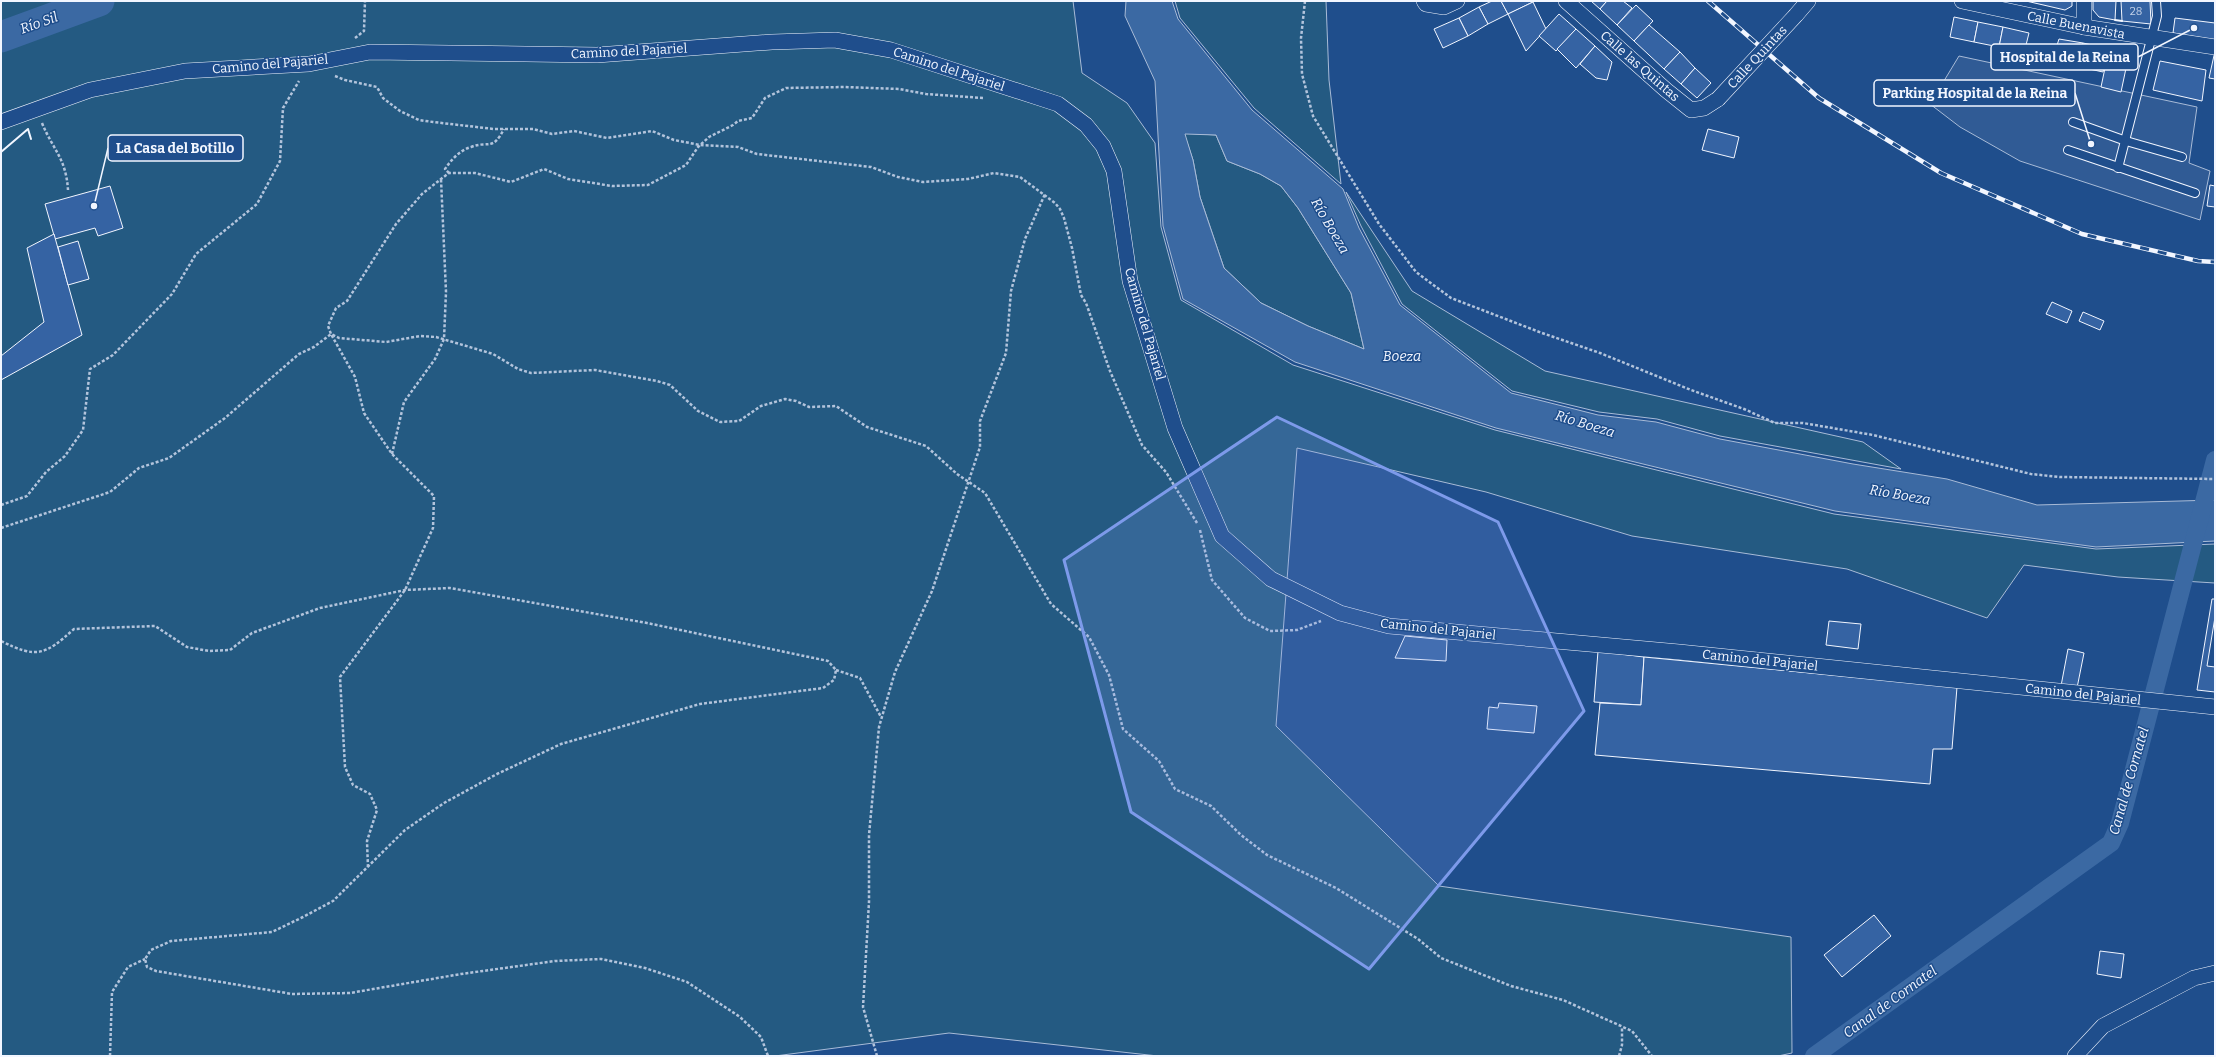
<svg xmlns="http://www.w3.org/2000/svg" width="2216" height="1057" font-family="Bitter,serif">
<rect width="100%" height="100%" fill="#1f4e8c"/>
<g fill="#245a82" stroke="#a8bbd7">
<polygon points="1,1 1073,1 1082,73 1127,103 1155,143 1161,227 1181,300 1293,365 1495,430 1834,514 2096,549 2215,544 2215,583 2118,577 2024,565 1987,618 1847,569 1632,536 1486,492 1297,448 1276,726 1439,886 1791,937 1792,1053 1778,1056 1158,1056 949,1033 775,1056 1,1056"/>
<polygon points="1175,1 1326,1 1329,80 1341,184 1254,108 1180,18"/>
<polygon points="1184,133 1216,135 1227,161 1260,174 1281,186 1298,208 1351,293 1364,349 1308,326 1261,303 1224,268 1200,197 1193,160"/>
<polygon points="1346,192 1412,291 1545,371 1863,442 1901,469 1720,436 1657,419 1599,412 1512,391 1402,304 1361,226"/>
</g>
<polygon fill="#305b95" stroke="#a8bbd7" points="1959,56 2197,107 2189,163 2210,171 2200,220 2020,161 1960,127 1930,104"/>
<path fill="#3b69a3" stroke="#a8bbd7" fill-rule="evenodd" d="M1126,1H1172L1178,19L1252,110L1343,189L1359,228L1400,305L1511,393L1598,415L1656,422L1720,439L1853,464L1947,479L2037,505L2215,500V541L2096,547L1835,511L1496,428L1295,362L1183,299L1163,226L1155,81L1125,16ZM1185,134L1216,135L1227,161L1260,174L1281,186L1298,208L1351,293L1364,349L1308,326L1261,303L1224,268L1200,197L1193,160Z"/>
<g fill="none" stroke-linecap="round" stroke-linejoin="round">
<polyline stroke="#3b69a3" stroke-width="18" points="1814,1056 2111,843 2120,823 2215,460"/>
<polyline stroke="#3b69a3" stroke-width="31" points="1,37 99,1"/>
</g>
<g fill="#3563a3" stroke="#f2f6ff">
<polygon points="1492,1 1501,1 1508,14 1488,24 1479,7"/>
<polygon points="1501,1 1535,1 1508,14"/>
<polygon points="1591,1 1607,1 1600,9"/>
<polygon points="1607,1 1623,1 1632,8 1617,25 1600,9"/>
<polygon points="2026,1 2072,1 2072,6 2065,10"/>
<polygon points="2093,1 2116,1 2115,20 2099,17 2093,10"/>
<polygon points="2121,1 2150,1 2151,24 2122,21"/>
<polygon points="1533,2 1546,29 1526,51 1508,14"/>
<polygon points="1636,5 1653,21 1634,41 1617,25"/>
<polygon points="1479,7 1488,24 1468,36 1459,18"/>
<polygon points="1559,14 1576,29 1556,51 1539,36"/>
<polygon points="1954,17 1978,22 1974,42 1950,37"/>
<polygon points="1459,18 1468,36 1443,48 1434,29"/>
<polygon points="2175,18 2215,23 2215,40 2173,33"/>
<polygon points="1978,22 2003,27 1999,47 1974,42"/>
<polygon points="1649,25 1680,52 1664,69 1634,41"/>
<polygon points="2003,27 2029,33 2024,53 1999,47"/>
<polygon points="1576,29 1595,46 1576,68 1557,49"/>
<polygon points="2059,39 2083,43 2076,66 2052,61"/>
<polygon points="2083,43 2109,49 2103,72 2076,66"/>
<polygon points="1595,46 1612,62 1607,80 1596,78 1580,64"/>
<polygon points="2109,49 2129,54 2121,92 2101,87"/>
<polygon points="2215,51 2215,79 2209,78"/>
<polygon points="1680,52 1695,68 1681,84 1664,69"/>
<polygon points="2160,61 2206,70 2202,101 2153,90"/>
<polygon points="1695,68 1711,83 1697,98 1681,84"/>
<polygon points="1708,129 1739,137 1734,158 1702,150"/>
<polygon points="2210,185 2215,186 2215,207 2207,206"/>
<polygon points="110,186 123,228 98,236 95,228 55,239 45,204"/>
<polygon points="54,234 82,335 1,380 1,356 44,322 27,248"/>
<polygon points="78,241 89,279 68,285 58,247"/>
<polygon points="2052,302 2072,311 2067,323 2046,314"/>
<polygon points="2083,312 2104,321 2100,330 2079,321"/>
<polygon points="2212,599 2215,599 2215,617 2207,666 2215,667 2215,692 2197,690"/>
<polygon points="1829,621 1861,624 1858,649 1826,645"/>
<polygon points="1405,636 1447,640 1446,661 1395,658"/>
<polygon points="2068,649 2084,653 2077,688 2061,686"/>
<polygon points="1598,651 1644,657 1641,705 1594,702"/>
<polygon points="1644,657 1957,687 1952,749 1933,749 1930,784 1595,755 1600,703 1641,705"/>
<polygon points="1499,703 1537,706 1534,733 1487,729 1489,707 1498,708"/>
<polygon points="1874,915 1891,936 1842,977 1824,955"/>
<polygon points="2100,951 2124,954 2121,978 2097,974"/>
</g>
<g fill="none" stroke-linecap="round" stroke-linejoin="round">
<defs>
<g id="lane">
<polyline points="2073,122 2126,141 2182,157"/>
<polyline points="2068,150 2195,193"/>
<polyline points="2118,168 2157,16 2156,1"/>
</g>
<g id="street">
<polyline points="1424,1 1426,4 1444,7 1457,1"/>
<polyline points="1566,1 1666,90 1691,110 1704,108 1718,99"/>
<polyline points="1962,1 2084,27 2215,47"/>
<polyline points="2084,1 2084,27"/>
<polyline points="1796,15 1808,1"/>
<polyline points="1,122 90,90 185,71 309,64 370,52 597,55 772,42 835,40 891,50 1058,104 1086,125 1103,146 1114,171 1130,281 1175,428 1222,536 1271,579 1340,613 1389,626 1679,652 2215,707"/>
<polyline points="2075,1056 2103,1026 2194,978 2215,973"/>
</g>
</defs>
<use href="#lane" stroke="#f2f6ff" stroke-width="10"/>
<use href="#street" stroke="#f2f6ff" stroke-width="16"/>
<g stroke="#b3c4dc" stroke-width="2.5" stroke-dasharray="3 2" stroke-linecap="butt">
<polyline points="1305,1 1301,38 1302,74 1313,116 1379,224 1416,272 1451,298 1542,333 1600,353 1691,390 1744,409 1775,423 1803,423 1873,435 2031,474 2060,477 2215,479"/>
<polyline points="355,38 364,31 365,1"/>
<polyline points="335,76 345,80 377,87 383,98 400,111 419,120 433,122 494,129 533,129 552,134 574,131 607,138 652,131 674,140 700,145 738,147 757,154 871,167 898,177 923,182 968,179 994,173 1020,177 1055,203 1060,209 1064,218 1072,248 1081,295 1086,303 1110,371 1142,445 1166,472 1197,523"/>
<polyline points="983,98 926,94 899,89 845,87 786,88 765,98 752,118 738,121 733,125 709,137 698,147 686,165 648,185 612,186 568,179 544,169 511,182 475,173 449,173 441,179 422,194 396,224 347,301 336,308 328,326 331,334 339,338 386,342 420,336 436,337 493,354 518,369 531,373 595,370 657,381 670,385 698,411 720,422 739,421 761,406 785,399 796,401 809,407 836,406 867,427 926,446 957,474 985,493 1051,604 1089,637 1109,675 1123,729 1159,761 1175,789 1211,806 1241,835 1267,855 1336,888 1418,939 1441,958 1511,986 1563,1000 1632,1031 1652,1056"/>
<path d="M42,123C53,150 66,158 68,190"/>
<path d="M449,173L445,169C451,160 460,150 471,147C489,140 492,152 504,129"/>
<polyline points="392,454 404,402 435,359 444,339 446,292 441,179"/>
<polyline points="1,505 27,496 46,472 65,456 83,430 90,369 113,355 172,294 196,254 257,204 280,161 283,108 299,81"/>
<polyline points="1,528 110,492 139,468 169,458 225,418 299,354 314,347 331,334 355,377 364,413 392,454 434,496 433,528 405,590 340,677 345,767 353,785 370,794 377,810 367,841 368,868"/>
<polyline points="1200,530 1212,580 1245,618 1270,631 1297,630 1321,621"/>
<path d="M1,641C37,659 45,655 74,629L155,626L187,647L209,651L230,650L252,633L320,608L405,590L450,588L647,623L828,661L836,670L834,680L823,688L700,704L561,744L497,774L444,803L405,830L333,901L303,917L272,932L171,941L151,950L145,959L147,967L156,971L292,994L350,993L461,974L555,961L601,959L645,968L687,982L740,1017L761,1037L768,1056"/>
<polyline points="836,670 860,678 881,717"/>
<polyline points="110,1056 112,992 128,967 145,959"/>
<polyline points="877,1056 863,1007 869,902 869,835 879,727 895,672 932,591 980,447 980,421 1006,353 1011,291 1025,239 1045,194"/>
<polyline points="1619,1056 1622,1045 1622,1027"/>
</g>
<use href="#lane" stroke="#1f4e8c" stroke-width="8"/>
<use href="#street" stroke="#1f4e8c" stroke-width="15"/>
<defs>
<polyline id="rail" points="1708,1 1819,98 1941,173 2082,234 2198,261 2215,262"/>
</defs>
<use href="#rail" stroke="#f2f6ff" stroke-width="4.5"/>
<use href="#rail" stroke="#1f4e8c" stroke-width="3" stroke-dasharray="9" stroke-linecap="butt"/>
<defs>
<polyline id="street-bridge" points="1718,99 1796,15"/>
</defs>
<use href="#street-bridge" stroke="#f2f6ff" stroke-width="16" stroke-linecap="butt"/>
<use href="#street-bridge" stroke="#1f4e8c" stroke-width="15"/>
<g stroke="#f2f6ff" stroke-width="2">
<polyline points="2115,20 2122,21"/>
<polyline points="1,152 28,129 31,139"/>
</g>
</g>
<path fill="#7d9aea" fill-opacity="0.2" stroke="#7d9aea" stroke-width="3" stroke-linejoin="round" d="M1277,417L1498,522L1584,711L1369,969L1131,812L1064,560Z"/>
<g text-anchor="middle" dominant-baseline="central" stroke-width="3" stroke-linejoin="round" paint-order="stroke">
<g font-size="11" fill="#c3d1e8">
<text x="2136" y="11">28</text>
</g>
<g font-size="13" fill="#f2f6ff" stroke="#1f4e8c">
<text transform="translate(2076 25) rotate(11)">Calle Buenavista</text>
<text transform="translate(629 51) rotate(-3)">Camino del Pajariel</text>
<text transform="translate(1757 57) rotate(-47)">Calle Quintas</text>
<text transform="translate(270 64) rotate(-5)">Camino del Pajariel</text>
<text transform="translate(1640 66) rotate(41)">Calle las Quintas</text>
<text transform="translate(949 69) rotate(18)">Camino del Pajariel</text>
<text transform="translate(1145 324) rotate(74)">Camino del Pajariel</text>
<text transform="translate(1438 629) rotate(6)">Camino del Pajariel</text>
<text transform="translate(1760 660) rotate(6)">Camino del Pajariel</text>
<text transform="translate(2083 694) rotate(6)">Camino del Pajariel</text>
</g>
<g font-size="14" font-style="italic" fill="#f2f6ff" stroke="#1f4e8c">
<text transform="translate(39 23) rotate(-20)">Río Sil</text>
<text transform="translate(1330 226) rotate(60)">Río Boeza</text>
<text x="1402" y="356">Boeza</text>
<text transform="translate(1585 424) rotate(17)">Río Boeza</text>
<text transform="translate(1900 495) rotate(10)">Río Boeza</text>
<text transform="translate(2129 781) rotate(-74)">Canal de Cornatel</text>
<text transform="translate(1890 1002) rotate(-36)">Canal de Cornatel</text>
</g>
</g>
<path fill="none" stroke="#f2f6ff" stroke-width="1.5" d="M2194 28L2138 57M2091 144L2075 93M94 206L108 148"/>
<g fill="#f2f6ff" stroke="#1f4e8c" stroke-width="1.5">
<circle cx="2194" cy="28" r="4"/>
<circle cx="2091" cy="144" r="4"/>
<circle cx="94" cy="206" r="4"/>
</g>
<g fill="#1f4e8c" stroke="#f2f6ff" stroke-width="1.5">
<rect x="1991" y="44" width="147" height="26" rx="4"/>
<rect x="1874" y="80" width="201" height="26" rx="4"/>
<rect x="108" y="135" width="135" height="26" rx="4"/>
</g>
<g font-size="14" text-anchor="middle" font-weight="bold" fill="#f2f6ff">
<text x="2065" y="62">Hospital de la Reina</text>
<text x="1975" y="98">Parking Hospital de la Reina</text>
<text x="175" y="153">La Casa del Botillo</text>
</g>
<rect width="2216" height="1057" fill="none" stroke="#f2f6ff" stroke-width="4"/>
</svg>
